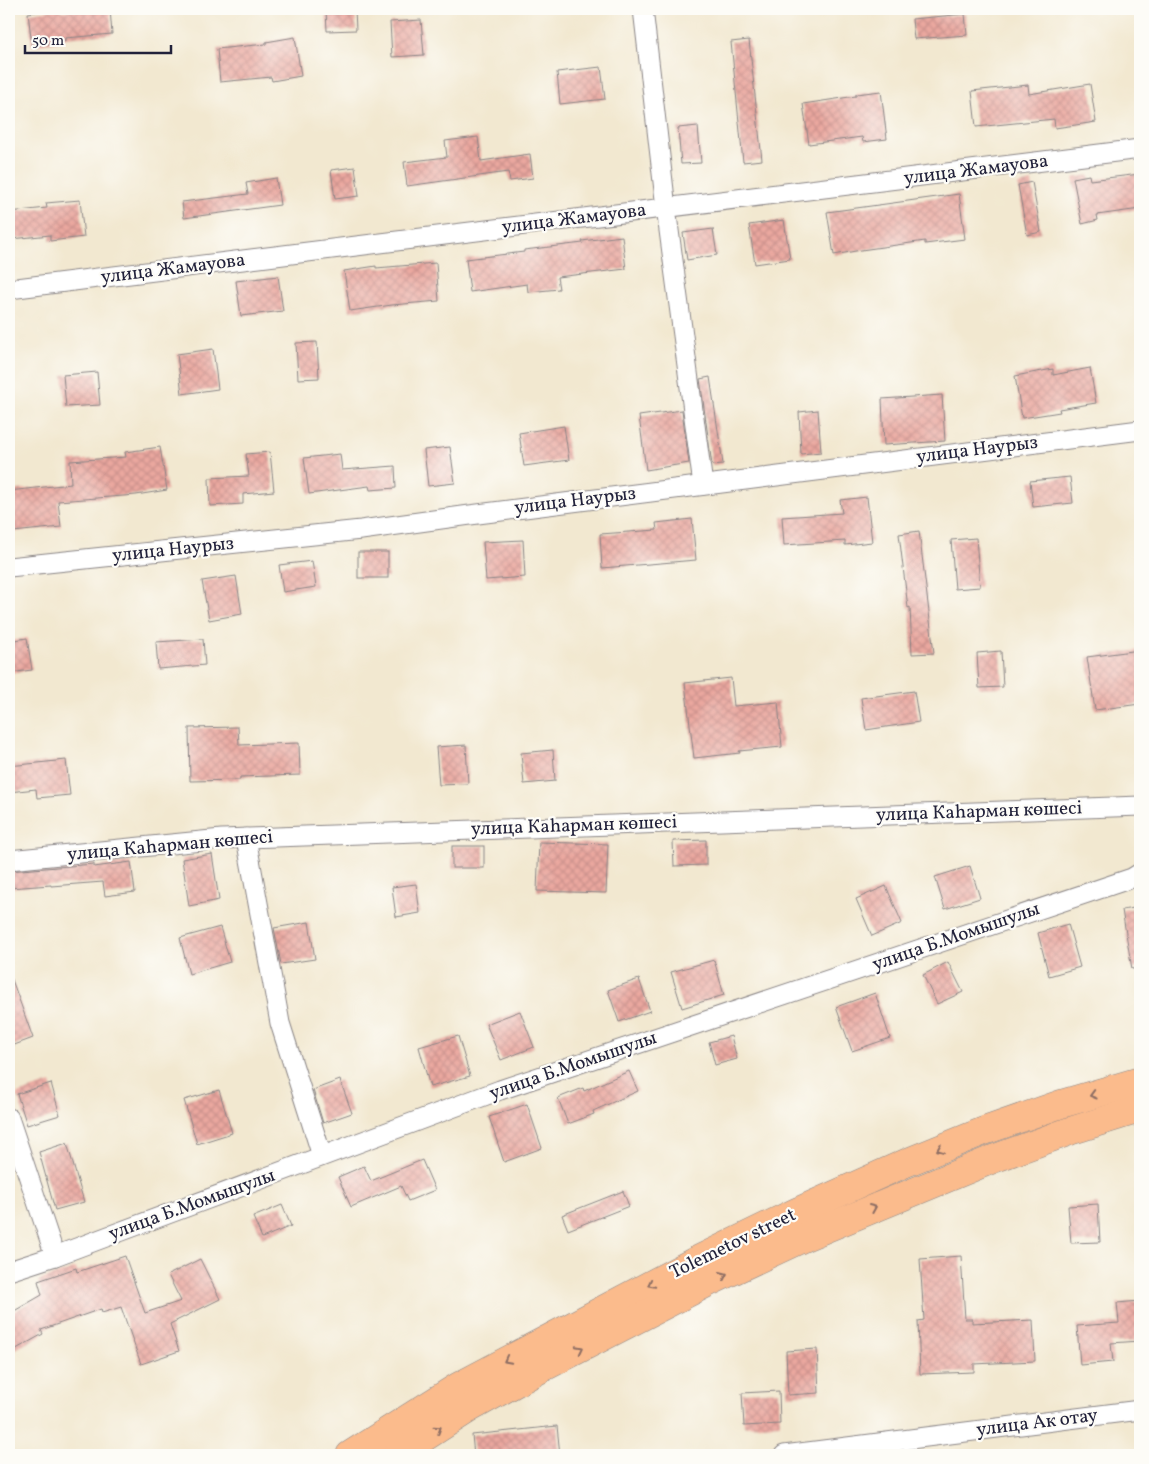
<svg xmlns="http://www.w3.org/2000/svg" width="1149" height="1464" font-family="Vollkorn,serif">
<defs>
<pattern id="building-cross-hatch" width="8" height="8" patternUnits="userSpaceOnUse" patternTransform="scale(1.25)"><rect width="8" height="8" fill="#eaa79f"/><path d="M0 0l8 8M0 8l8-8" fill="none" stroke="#c88f8a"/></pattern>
</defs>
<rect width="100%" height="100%" fill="#fdfcf7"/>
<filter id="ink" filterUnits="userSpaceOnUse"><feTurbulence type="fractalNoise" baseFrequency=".02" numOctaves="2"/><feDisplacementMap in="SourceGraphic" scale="10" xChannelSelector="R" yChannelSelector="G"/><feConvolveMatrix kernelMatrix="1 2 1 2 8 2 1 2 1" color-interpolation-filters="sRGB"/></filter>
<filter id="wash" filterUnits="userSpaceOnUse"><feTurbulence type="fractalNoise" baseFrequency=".0096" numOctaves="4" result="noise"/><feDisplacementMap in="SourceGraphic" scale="20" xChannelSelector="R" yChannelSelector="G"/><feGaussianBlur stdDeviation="1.12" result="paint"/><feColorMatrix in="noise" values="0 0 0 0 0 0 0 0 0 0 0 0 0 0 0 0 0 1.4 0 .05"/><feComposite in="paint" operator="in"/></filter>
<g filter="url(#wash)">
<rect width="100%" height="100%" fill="#f2e8d0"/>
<g id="blocks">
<g fill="url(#building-cross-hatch)">
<polygon points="57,9 60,9 61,11 84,9 110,9 112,34 65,38 65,41 32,46 28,13"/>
<polygon points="326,9 355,9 356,30 327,31"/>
<polygon points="965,14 967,35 914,39 912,19"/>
<polygon points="421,20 424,55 392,57 390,22"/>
<polygon points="295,37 301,76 272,81 271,77 220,82 217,49 266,44 266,42"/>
<polygon points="749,40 762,160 743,162 731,42"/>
<polygon points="601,67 605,99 560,104 557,72"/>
<polygon points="1090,84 1096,122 1055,128 1054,119 976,127 972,91 1028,85 1029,94"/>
<polygon points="881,91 887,139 863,142 862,137 809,144 803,104 856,96 856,94"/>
<polygon points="698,126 701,163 681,164 678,128"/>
<polygon points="478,137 481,161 530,154 533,178 510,181 508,172 407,186 404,162 447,157 445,141"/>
<polygon points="355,167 359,196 335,199 331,170"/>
<polygon points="1140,174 1140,209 1097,215 1098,220 1082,224 1073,178 1089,175 1090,180"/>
<polygon points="276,178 280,205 184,218 182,202 248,194 246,183"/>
<polygon points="1032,182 1041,232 1027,235 1018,185"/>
<polygon points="959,194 965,239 925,244 925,241 861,250 834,255 827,212"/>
<polygon points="80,200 84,237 50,241 50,235 12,239 9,212 47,208 46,203"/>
<polygon points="784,220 790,259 755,264 749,225"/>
<polygon points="713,229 717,255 687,260 683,233"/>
<polygon points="622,236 626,269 557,277 559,289 528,292 527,284 470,292 466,259 524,252 524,250 583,243 582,241"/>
<polygon points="436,263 439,301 392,305 350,311 344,271 376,266 376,268"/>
<polygon points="278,276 283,311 241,316 236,281"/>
<polygon points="317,342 319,378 298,379 296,343"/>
<polygon points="213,349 218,389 182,394 177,354"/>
<polygon points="1090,368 1096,403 1059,409 1060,412 1022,418 1015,376 1053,369 1053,375"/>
<polygon points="97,372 100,405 66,407 63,375"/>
<polygon points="710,377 723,464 712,465 700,379"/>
<polygon points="942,395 945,441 884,445 882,399"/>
<polygon points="682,410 689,463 646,470 639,416"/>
<polygon points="818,410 821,452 801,454 799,412"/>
<polygon points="564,426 569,460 524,466 519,433"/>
<polygon points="160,447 167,490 136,495 58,501 61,527 13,532 9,491 71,484 70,461 126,457 125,452"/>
<polygon points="450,447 455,483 428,486 424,450"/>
<polygon points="270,452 274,491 243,494 243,504 210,506 209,478 249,476 246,454"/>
<polygon points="340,454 342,470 395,466 396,488 370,490 369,486 309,494 304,458"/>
<polygon points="1070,477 1073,503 1033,507 1030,481"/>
<polygon points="867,497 872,542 845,545 845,541 784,545 782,517 842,513 840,500"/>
<polygon points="692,519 696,560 602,568 600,534 657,530 656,523"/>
<polygon points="919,531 934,653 912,654 910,607 908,608 899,534"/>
<polygon points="976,538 980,587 955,589 951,540"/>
<polygon points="523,540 525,577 486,580 483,542"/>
<rect x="358" y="552" width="30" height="26"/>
<polygon points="312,561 316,587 283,592 279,565"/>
<polygon points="236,576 242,614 209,620 202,581"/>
<polygon points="27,638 32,670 9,673 9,641"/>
<polygon points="203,639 205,665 158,669 156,642"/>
<polygon points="1140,650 1140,704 1095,710 1087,657"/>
<polygon points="1001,651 1003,687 979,688 977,653"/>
<polygon points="731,678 734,706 778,702 782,747 739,751 740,753 694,758 685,683"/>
<polygon points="914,691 919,722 866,730 861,698"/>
<polygon points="238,727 239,745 299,743 300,775 240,777 240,780 190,781 189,728"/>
<polygon points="466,745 468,784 439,785 436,747"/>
<polygon points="553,750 555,781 524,784 521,753"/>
<polygon points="66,760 70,795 37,798 36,789 9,792 9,766"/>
<polygon points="706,840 706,865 674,866 673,841"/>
<polygon points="539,842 608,844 606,893 537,891"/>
<rect x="452" y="846" width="32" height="22"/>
<polygon points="212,854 219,900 189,906 182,859"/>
<polygon points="131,862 135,892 105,896 103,882 51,886 51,885 9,888 9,871 94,864 94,867"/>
<polygon points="970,866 980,898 945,909 935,877"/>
<polygon points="416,884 420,913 396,917 392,887"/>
<polygon points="886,886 902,923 872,936 856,899"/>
<polygon points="1140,907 1140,968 1132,969 1122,910"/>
<polygon points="309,922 315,959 281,964 274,928"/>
<polygon points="1068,924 1080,967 1049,976 1038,933"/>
<polygon points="220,927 230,962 189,974 180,938"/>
<polygon points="714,960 724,995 682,1008 671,972"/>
<polygon points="948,962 963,992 937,1004 923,975"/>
<polygon points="11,977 33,1038 9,1047 9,978"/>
<polygon points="639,979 650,1011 619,1022 608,990"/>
<polygon points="875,993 890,1038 852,1051 836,1007"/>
<polygon points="520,1011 534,1047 501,1060 486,1024"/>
<polygon points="458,1036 470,1076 430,1087 419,1047"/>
<polygon points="731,1036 737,1059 715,1065 709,1042"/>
<polygon points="629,1071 638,1091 593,1111 594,1114 568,1124 558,1098 583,1088 584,1091"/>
<polygon points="340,1080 352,1113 323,1123 313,1090"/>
<polygon points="51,1083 60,1115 27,1125 17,1094"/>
<polygon points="219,1090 232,1133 197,1144 184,1100"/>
<polygon points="527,1104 542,1148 504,1162 489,1117"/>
<polygon points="67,1143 84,1202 55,1210 39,1152"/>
<polygon points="422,1160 435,1190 408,1201 401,1186 351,1207 338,1177 364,1166 371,1181"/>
<polygon points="623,1191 629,1206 568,1230 562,1215"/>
<polygon points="1098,1204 1100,1242 1071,1243 1068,1206"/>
<polygon points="282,1205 291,1226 262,1238 253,1217"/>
<polygon points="125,1256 145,1313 181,1301 168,1275 200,1259 220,1299 170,1324 179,1351 141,1364 121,1307 102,1313 101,1309 41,1330 43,1334 9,1353 9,1314 42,1295 38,1281 76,1268 77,1272"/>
<polygon points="961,1256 965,1319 972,1319 972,1323 1033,1320 1035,1361 974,1364 974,1372 920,1374 918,1321 924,1320 920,1259"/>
<polygon points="1140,1301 1140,1341 1111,1343 1113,1362 1080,1365 1077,1326 1119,1323 1117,1303"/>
<polygon points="817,1349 819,1393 788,1395 786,1351"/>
<polygon points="779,1391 780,1424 744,1426 742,1393"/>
<polygon points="557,1426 560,1455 474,1455 472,1435"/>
</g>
</g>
</g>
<g filter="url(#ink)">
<use href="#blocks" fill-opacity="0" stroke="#8a8586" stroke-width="1"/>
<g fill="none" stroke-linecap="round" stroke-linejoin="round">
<defs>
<g id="street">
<polyline points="643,9 666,208 703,485"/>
<polyline points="9,289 1140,149"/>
<polyline points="9,567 361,530 470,515 1140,430"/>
<polyline points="246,838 280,1023 322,1156"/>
<polyline points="9,860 222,839 1140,806"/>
<polyline points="9,1118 55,1256"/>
<polyline points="9,1271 55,1256 500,1090 1132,878 1140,873"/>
<polyline points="784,1455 1140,1410"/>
</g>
<g id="primary">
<polyline points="350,1455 459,1386 695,1261 794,1213 908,1162 984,1131 1061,1104 1140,1081"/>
<polyline points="397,1455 470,1408 546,1366 709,1282 805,1237 993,1159 1070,1131 1140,1109"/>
</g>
</defs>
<use href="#street" stroke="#8a8586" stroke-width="21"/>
<use href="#primary" stroke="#8a8586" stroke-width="29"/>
<use href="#street" stroke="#fff" stroke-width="19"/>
<use href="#primary" stroke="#fbbb8c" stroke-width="28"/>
</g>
<defs><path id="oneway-chevron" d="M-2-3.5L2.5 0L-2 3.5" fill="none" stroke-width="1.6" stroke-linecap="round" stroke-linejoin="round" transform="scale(1.25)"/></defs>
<g stroke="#8e6e64">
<use href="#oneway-chevron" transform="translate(1093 1095) rotate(164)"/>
<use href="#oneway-chevron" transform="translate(940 1149) rotate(158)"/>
<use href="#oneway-chevron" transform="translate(873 1208) rotate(-23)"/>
<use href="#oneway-chevron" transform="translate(724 1275) rotate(-25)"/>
<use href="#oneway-chevron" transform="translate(651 1284) rotate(152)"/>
<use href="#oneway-chevron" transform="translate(580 1349) rotate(-27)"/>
<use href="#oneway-chevron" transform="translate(507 1360) rotate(152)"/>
<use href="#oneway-chevron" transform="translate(438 1429) rotate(-33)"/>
</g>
</g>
<g text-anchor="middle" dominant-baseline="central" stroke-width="4.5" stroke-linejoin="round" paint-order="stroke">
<g font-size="19" fill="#22223b" stroke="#fdfcf7">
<text transform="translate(976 170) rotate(-7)">улица Жамауова</text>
<text transform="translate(574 219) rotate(-7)">улица Жамауова</text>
<text transform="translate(173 269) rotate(-7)">улица Жамауова</text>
<text transform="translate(977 450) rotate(-7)">улица Наурыз</text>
<text transform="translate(575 501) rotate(-7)">улица Наурыз</text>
<text transform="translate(173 550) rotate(-6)">улица Наурыз</text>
<text transform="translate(979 812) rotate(-2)">улица Каһарман көшесі</text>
<text transform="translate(574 826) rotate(-2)">улица Каһарман көшесі</text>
<text transform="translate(170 846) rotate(-5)">улица Каһарман көшесі</text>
<text transform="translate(956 937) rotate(-19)">улица Б.Момышулы</text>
<text transform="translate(573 1066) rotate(-19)">улица Б.Момышулы</text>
<text transform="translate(192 1205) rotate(-20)">улица Б.Момышулы</text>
<text transform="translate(733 1244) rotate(-26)">Tolemetov street</text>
<text transform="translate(1037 1423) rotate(-7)">улица Ак отау</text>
</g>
</g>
<rect width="1149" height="1464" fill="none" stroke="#fdfcf7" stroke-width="30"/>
<path d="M25 45v8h146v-8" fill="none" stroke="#22223b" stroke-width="2.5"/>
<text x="32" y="45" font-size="15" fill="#22223b" stroke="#fdfcf7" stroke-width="4" paint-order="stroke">50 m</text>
</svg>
